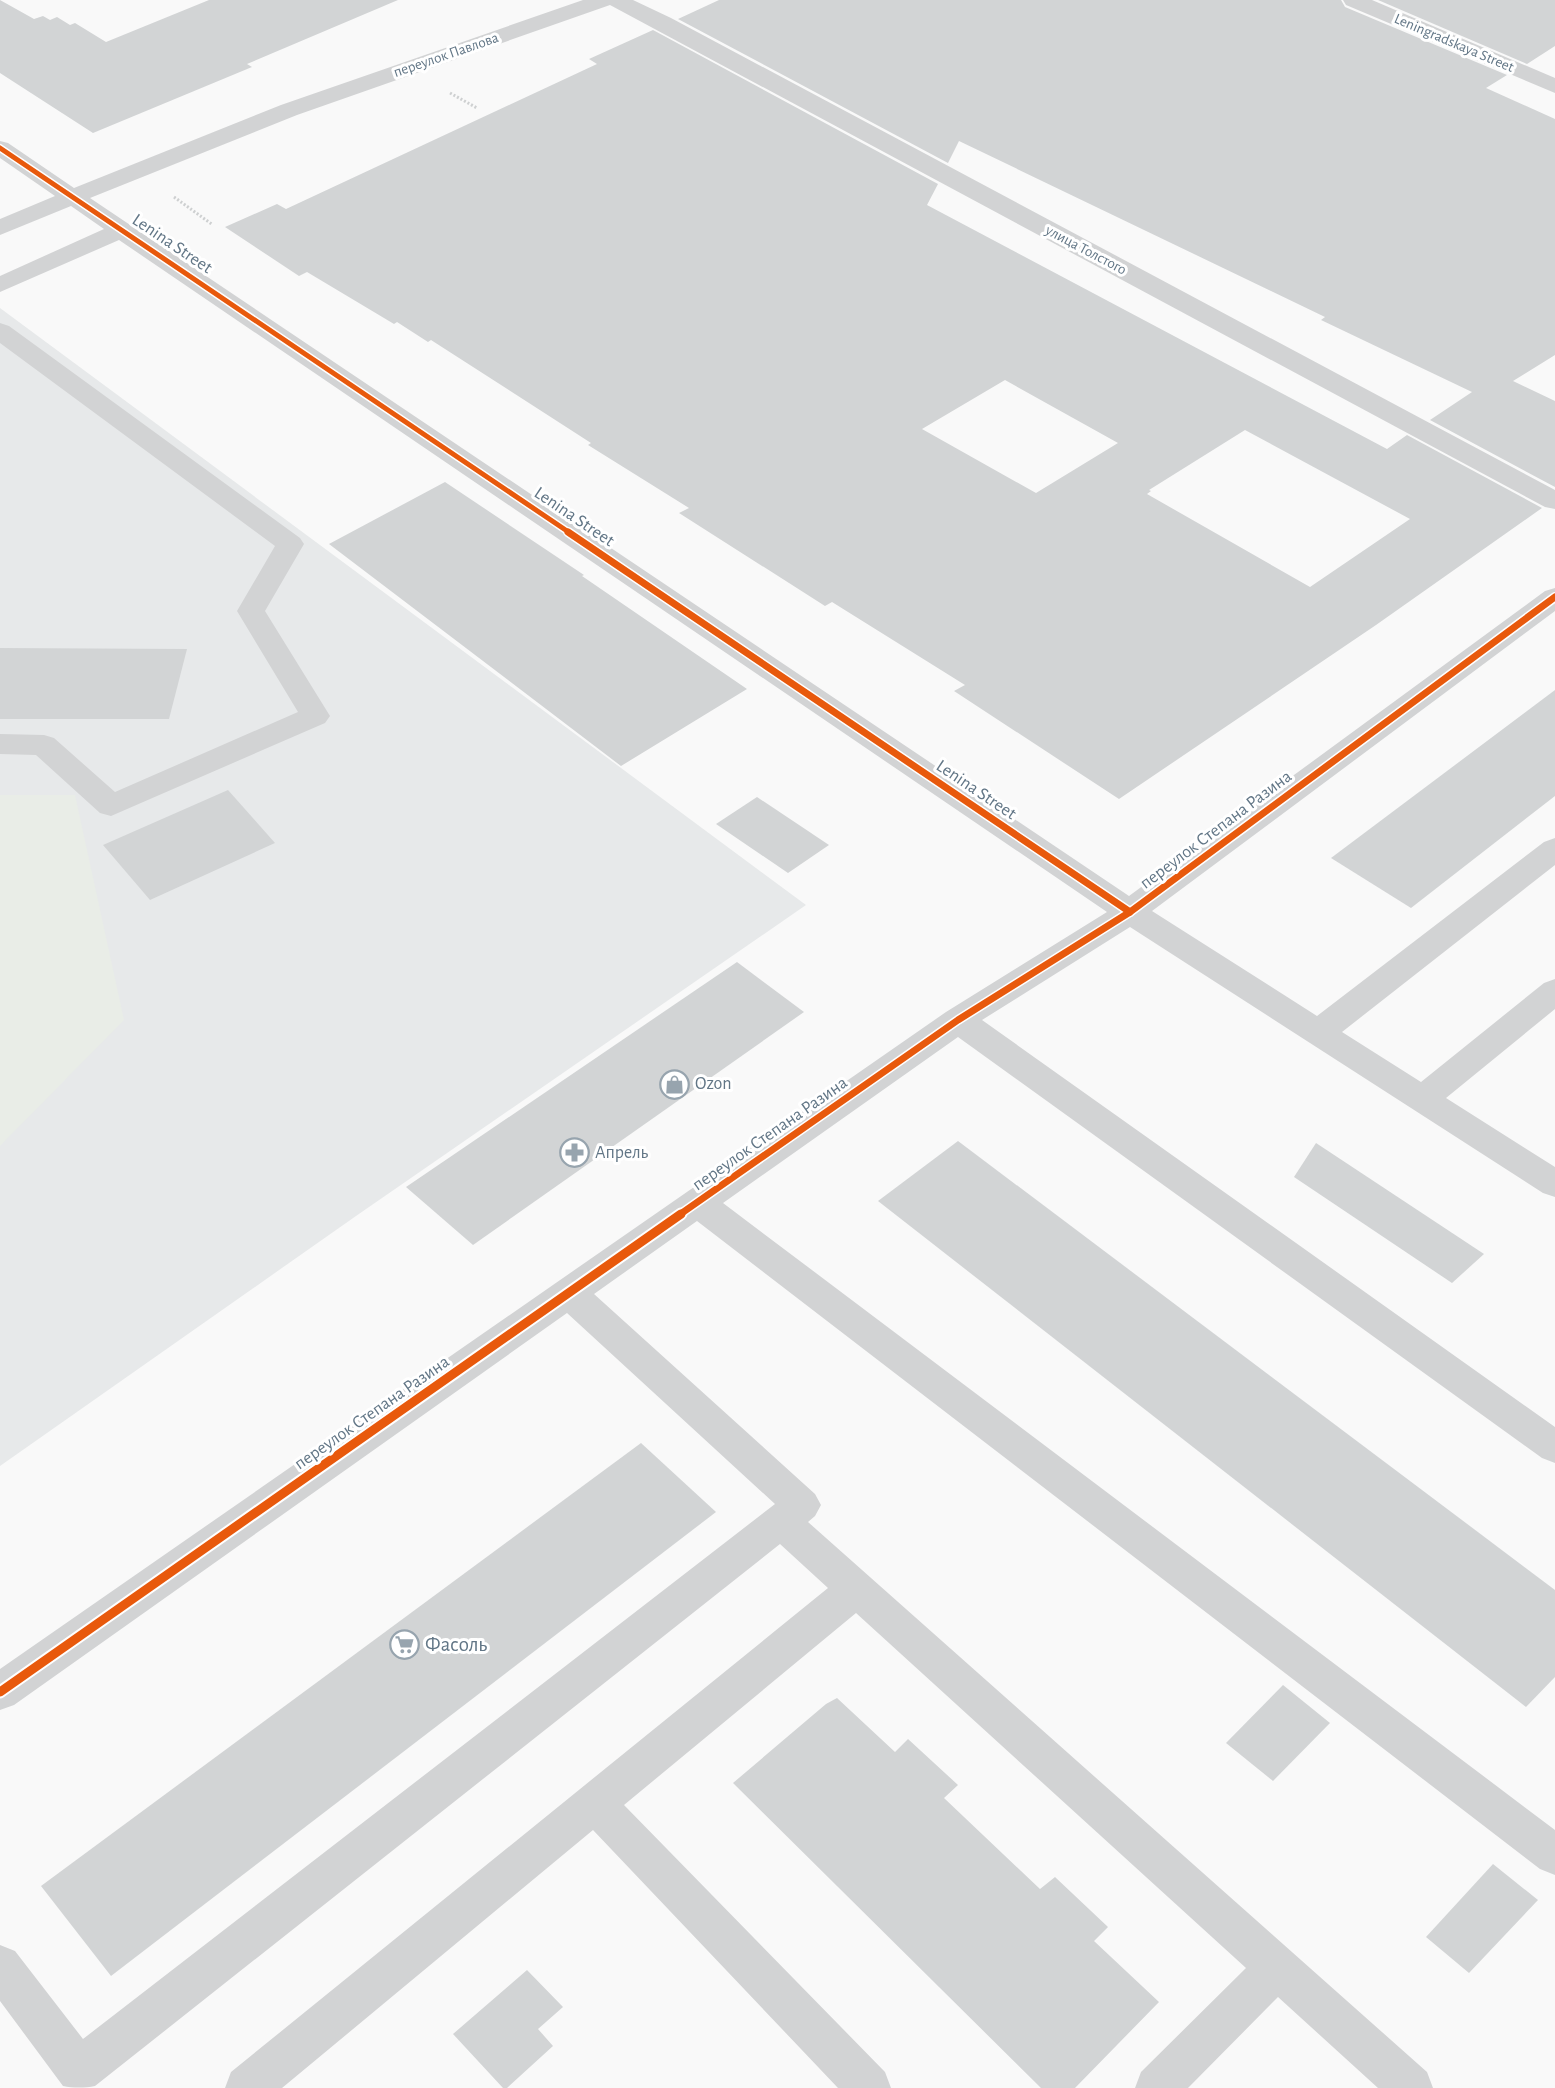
<svg xmlns="http://www.w3.org/2000/svg" width="1555" height="2088" font-family="'Alegreya Sans',sans-serif">
<rect width="100%" height="100%" fill="#f9f9f9"/>
<polygon fill="#e7e9ea" points="0,308 806,905 356,1216 0,1466"/>
<polygon fill="#e9ede7" points="0,795 75,795 124,1020 0,1146"/>
<g fill="#d2d4d5" fill-rule="evenodd">
<polygon points="0,0 34,19 43,16 50,20 57,17 70,25 75,23 106,42 209,0 398,0 247,64 252,67 93,133 0,73"/>
<polygon points="719,0 1341,0 1345,7 1507,75 1486,88 1555,119 1555,355 1513,381 1555,401 1555,487 1430,420 1472,392 1321,320 1325,317 959,141 948,163 678,19"/>
<polygon points="1378,0 1555,0 1555,46 1527,64"/>
<path d="M653,30L938,184L927,205L1387,449L1407,435L1542,508L1376,625L1119,799L954,691L965,685L832,602L825,606L679,513L689,508L588,445L591,443L431,340L428,342L397,322L394,324L307,272L299,276L225,227L277,204L286,209L597,64L589,59ZM1005,380L1118,443L1036,493L922,429ZM1245,430L1410,519L1310,587L1147,494L1151,491L1149,490Z"/>
<polygon points="445,482 584,575 582,576 747,689 621,766 329,544"/>
<polygon points="0,648 187,649 169,719 0,719"/>
<polygon points="1555,690 1555,796 1411,908 1331,858"/>
<polygon points="228,790 275,843 150,900 103,845"/>
<polygon points="757,797 829,845 788,873 716,824"/>
<polygon points="737,962 804,1012 473,1245 406,1187"/>
<polygon points="958,1141 1555,1590 1555,1677 1526,1707 878,1201"/>
<polygon points="1316,1143 1484,1254 1452,1283 1294,1177"/>
<polygon points="641,1443 716,1512 111,1976 41,1886"/>
<polygon points="1283,1685 1330,1723 1273,1781 1226,1743"/>
<polygon points="837,1698 895,1752 908,1739 958,1785 944,1798 1040,1889 1055,1877 1108,1927 1094,1941 1159,2002 1075,2088 1041,2088 733,1783 826,1704"/>
<polygon points="1493,1864 1538,1900 1469,1973 1426,1937"/>
<polygon points="527,1970 563,2007 538,2029 553,2046 507,2088 503,2088 453,2034"/>
</g>
<g fill="none" stroke-linecap="round" stroke-linejoin="round">
<g stroke="#ced0d1" stroke-width="3" stroke-dasharray="2 2" stroke-linecap="butt">
<polyline points="450,93 477,108"/>
<polyline points="174,197 213,225"/>
</g>
<g fill="#d2d3d4" fill-rule="evenodd">
<path d="M583,0H633L671,18L1555,490V509L1545,507L610,5L297,115L90,198L1129,896L1545,591L1555,588V611L1152,911L1317,1016L1544,842L1555,838V865L1342,1032L1421,1082L1544,983L1555,979V1009L1446,1098L1555,1167V1197L1543,1193L1130,927L982,1020L1555,1427V1463L1542,1458L958,1037L723,1203L1555,1830V1875L1540,1869L697,1221L594,1294L815,1494L821,1505L815,1516L808,1522L1427,2072L1433,2088H1378L1278,1997L1188,2088H1135L1141,2072L1246,1968L856,1613L624,1805L885,2072L891,2088H838L593,1830L282,2088H225L231,2072L828,1588L780,1544L95,2086C85,2088 73,2088 63,2086L0,2001V1945L15,1951L83,2039L775,1504L567,1313L14,1705L0,1710V1669L946,1012L1107,912L119,240L0,292V276L104,229L71,206L0,235V219L55,196L0,158V141L8,143L74,188L281,105Z"/>
<polygon points="1343,0 1372,0 1555,78 1555,93 1346,5"/>
<polygon points="0,323 9,326 300,538 304,544 265,611 330,716 325,723 111,816 100,813 36,755 0,754 0,734 44,735 54,738 115,792 298,712 237,611 275,546 0,343"/>
</g>
<defs>
<polyline id="cycleway-far2" points="0,148 570,533"/>
<g id="cycleway-far1">
<polyline points="568,532 1130,912"/>
<polyline points="679,1215 958,1020 1130,912 1555,597"/>
</g>
<polyline id="cycleway" points="0,1692 681,1214"/>
</defs>
<use href="#cycleway-far2" stroke="#fff" stroke-width="8"/>
<use href="#cycleway-far1" stroke="#fff" stroke-width="10"/>
<use href="#cycleway" stroke="#fff" stroke-width="13"/>
<use href="#cycleway-far2" stroke="#e8590c" stroke-width="5"/>
<use href="#cycleway-far1" stroke="#e8590c" stroke-width="7"/>
<use href="#cycleway" stroke="#e8590c" stroke-width="9"/>
</g>
<defs>
<symbol id="shop-ring" viewBox="-11 -11 22 22"><circle r="9.5" fill="#fff" stroke="#97a4ae" stroke-width="1.5"/><path d="M-5-2.5h2.3a2.7 3.5 0 0 1 5.4 0H5L5.5 6h-11ZM-1.5-2.5h3a1.5 2.3 0 0 0-3 0Z" fill="#97a4ae"/></symbol>
<symbol id="pharmacy-ring" viewBox="-11 -11 22 22"><circle r="9.5" fill="#fff" stroke="#97a4ae" stroke-width="1.5"/><path d="M-2-6h4v4h4v4h-4v4h-4v-4h-4v-4h4Z" fill="#97a4ae"/></symbol>
<symbol id="supermarket-ring" viewBox="-11 -11 22 22"><circle r="9.5" fill="#fff" stroke="#97a4ae" stroke-width="1.5"/><path d="M-6-5.5h2.5l.6 2H6L4.5 2H-2.5L-4.4-4H-6ZM-1.5 3.2a1.3 1.3 0 1 0 .1 0ZM3 3.2a1.3 1.3 0 1 0 .1 0Z" fill="#97a4ae"/></symbol>
</defs>
<g fill-rule="evenodd">
<use href="#shop-ring" x="658" y="1068" width="33" height="33"/>
<use href="#pharmacy-ring" x="558" y="1136" width="33" height="33"/>
<use href="#supermarket-ring" x="388" y="1628" width="33" height="33"/>
</g>
<g text-anchor="middle" dominant-baseline="central" stroke-width="6" stroke-linejoin="round" paint-order="stroke">
<g font-size="15" fill="#627686" stroke="#fff">
<text transform="translate(1454 43) rotate(23)">Leningradskaya Street</text>
<text transform="translate(446 55) rotate(-19)">переулок Павлова</text>
<text transform="translate(1086 250) rotate(28)">улица Толстого</text>
</g>
<g font-size="18" fill="#627686" stroke="#fff">
<text transform="translate(172 244) rotate(34)">Lenina Street</text>
<text transform="translate(574 517) rotate(34)">Lenina Street</text>
<text transform="translate(976 790) rotate(34)">Lenina Street</text>
<text transform="translate(1216 830) rotate(-37)">переулок Степана Разина</text>
<text transform="translate(770 1134) rotate(-35)">переулок Степана Разина</text>
<text transform="translate(372 1413) rotate(-35)">переулок Степана Разина</text>
</g>
<g font-size="18" fill="#627686" stroke="#fff" text-anchor="start">
<text x="695" y="1084">Ozon</text>
<text x="595" y="1153">Апрель</text>
</g>
<g font-size="21" fill="#627686" stroke="#fff" text-anchor="start">
<text x="425" y="1644">Фасоль</text>
</g>
</g>
</svg>
